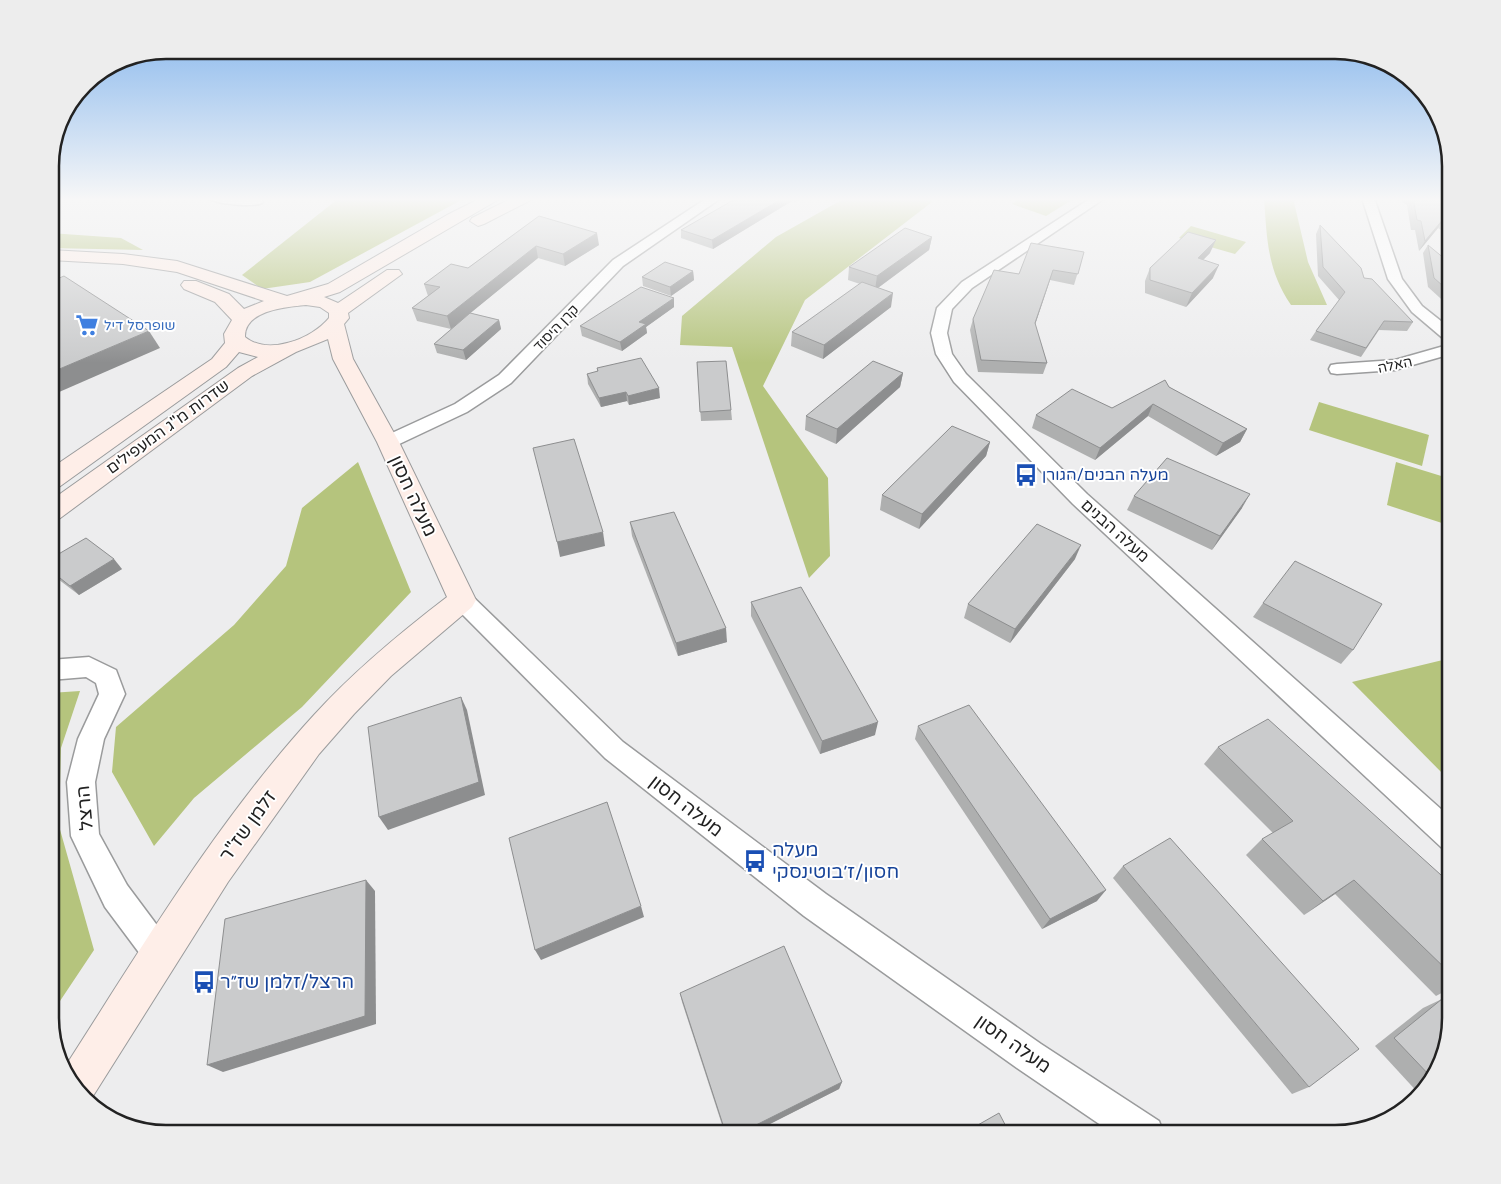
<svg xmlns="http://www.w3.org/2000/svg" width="1501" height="1184" font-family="'Varela Round','Noto Sans Hebrew',sans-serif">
<rect width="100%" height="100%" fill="#ededee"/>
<g fill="#b5c47d">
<polygon points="339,198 465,198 310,282 262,289 242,275"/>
<polygon points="845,198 924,198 932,202 805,300 763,386 828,478 830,556 809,578 732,347 680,345 682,316 776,237"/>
<polygon points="1019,198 1075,198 1046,216 1012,204"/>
<path d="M1264,198H1293L1308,262L1327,305H1291C1267,270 1267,238 1264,198Z"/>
<polygon points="1191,226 1246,242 1235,254 1179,238"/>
<polygon points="50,233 121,238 143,250 50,248"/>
<polygon points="1319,402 1429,435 1422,466 1309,430"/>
<polygon points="358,462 411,592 302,707 194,798 154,846 112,772 116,727 234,625 286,566 302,508"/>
<polygon points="1396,462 1451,479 1451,526 1387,505"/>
<polygon points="1451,658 1451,782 1352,682"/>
<polygon points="80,691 61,748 59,826 94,950 50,1016 50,693"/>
</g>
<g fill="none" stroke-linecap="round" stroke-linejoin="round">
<defs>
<g id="street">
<path d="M209,198L262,199L263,202C258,208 213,204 209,198Z"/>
<polygon points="707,198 721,198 623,266 511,383 467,412 395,446 381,446 379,442 381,438 455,404 499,375 613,260"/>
<polygon points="1091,198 1105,198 972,288 952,309 947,333 952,354 966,374 1087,494 1451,818 1451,851 1441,847 1073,504 954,382 936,354 931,333 937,308 962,282"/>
<polygon points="1362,198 1374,198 1402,279 1422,306 1451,329 1451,342 1445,340 1412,312 1388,279"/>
<polygon points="1451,344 1451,354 1395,370 1337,374 1331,373 1329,369 1331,365 1337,364 1395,360"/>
<polygon points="462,591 470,594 623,742 826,894 1041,1044 1159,1121 1164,1134 1114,1134 1017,1068 804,916 605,758 454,606 451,600 454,594"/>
<polygon points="89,657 116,670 125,694 104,739 95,782 99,834 127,885 171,944 176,955 171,966 160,971 149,966 105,907 71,836 67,782 78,739 99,694 96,683 86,677 50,680 50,660"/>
</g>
<g id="secondary">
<path d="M481,198H501L340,292L324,297L338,303L387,270H399L402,274L348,313L349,318L344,324L353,359L399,442L476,600L472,607L391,676L354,714L319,754L228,882L88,1104L63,1070C141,949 216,822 314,715C354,671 400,633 447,597L377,442L333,359L328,339L296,352L252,376L59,519L50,521V501L238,368L258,357L239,352L226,367L59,487L50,489V469L212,359L225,343L224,334L232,320L215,302L184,289L181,285L184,281H196L229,294L244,309L264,301L177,272L123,264L50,260V250L123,254L177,261L287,296L328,284L447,215ZM306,305L320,307L329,313V318C312,339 268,356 245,337C244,310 287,307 306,305Z"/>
<polygon points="512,198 532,198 529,201 484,224 478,226 470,221 472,218"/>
</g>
</defs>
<use href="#street" stroke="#9a9b9c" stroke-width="3"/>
<use href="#secondary" stroke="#9a9b9c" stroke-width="2"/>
<use href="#street" fill="#fff" fill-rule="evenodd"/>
<use href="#secondary" fill="#feeee8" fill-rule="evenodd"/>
</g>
<g fill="#aeafaf">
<polygon points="735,198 802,198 795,202 792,201 713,249 681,238 681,230 735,199"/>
<polygon points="1405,198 1451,198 1451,237 1438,228 1419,251 1415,230 1411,230 1407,205 1402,202"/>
<polygon points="539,216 599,245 565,266 538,258 470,313 499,320 501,329 466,360 437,353 434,344 451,329 417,321 412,308 428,296 424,284 468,268"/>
<polygon points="1320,225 1364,278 1413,322 1407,331 1379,330 1361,357 1310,340 1316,331 1339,300 1318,276 1316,234"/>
<polygon points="932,237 929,250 878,288 891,307 823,359 791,346 792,332 860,284 848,280 849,267"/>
<polygon points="1428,245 1451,264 1451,308 1428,287 1423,253"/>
<polygon points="1084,252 1074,285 1050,280 1035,324 1047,363 1043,374 978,372 970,330 973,319 1019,274"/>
<polygon points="1210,253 1203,260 1213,278 1186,307 1145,293 1145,281 1150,268"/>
<polygon points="693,271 694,280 671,296 643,286 642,277"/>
<polygon points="674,298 674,307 646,327 647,333 622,351 582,336 580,326"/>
<polygon points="697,362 731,410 732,420 701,421"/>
<polygon points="597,368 660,398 629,405 627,401 601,407 588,384 587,374 597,372"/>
<polygon points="903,373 900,387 836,444 805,430 806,416"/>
<polygon points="1169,387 1247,429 1240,442 1216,456 1148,416 1095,460 1032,428 1036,415 1112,408"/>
<polygon points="990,442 986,456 919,529 880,510 882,495"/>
<polygon points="1134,496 1242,508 1212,550 1127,510"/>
<polygon points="630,522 727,642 678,656 632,536"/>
<polygon points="50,559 122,569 79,595 50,573"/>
<polygon points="1075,559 1010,643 964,618 968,604"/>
<polygon points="751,602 875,735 820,754 751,616"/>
<polygon points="1263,603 1353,650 1341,664 1253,617"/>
<polygon points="918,726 1097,901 1042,929 915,739"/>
<polygon points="1218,747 1451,884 1451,988 1436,996 1335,894 1304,915 1246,855 1262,839 1273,833 1204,764"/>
<polygon points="1123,866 1309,1087 1292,1094 1113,878"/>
<polygon points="680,993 842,1082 839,1089 750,1134 725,1134 682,1002"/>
<polygon points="1442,999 1445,1056 1423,1094 1421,1096 1375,1046 1423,1008"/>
</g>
<g fill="#8d8e8f">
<polygon points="783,198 792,198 792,201 713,249 712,240"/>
<polygon points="795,198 802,198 795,202"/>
<polygon points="1444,218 1438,228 1419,251 1425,241"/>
<polygon points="597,233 599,245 565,266 563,254"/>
<polygon points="932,237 929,250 875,290 877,276"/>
<polygon points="1216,240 1210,253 1192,271 1198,258"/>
<polygon points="536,246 538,258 451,329 447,316"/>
<polygon points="1219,265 1213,278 1186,307 1192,293"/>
<polygon points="1053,270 1050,280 1032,334 1035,323"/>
<polygon points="693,271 694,280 671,296 670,287"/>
<polygon points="893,293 891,307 823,359 824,345"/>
<polygon points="674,298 674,307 646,327 647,333 622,351 620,342 639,322"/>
<polygon points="499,320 501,329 466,360 463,350"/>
<polygon points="149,331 160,348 50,396 50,373"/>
<polygon points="903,373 900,387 836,444 837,429"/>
<polygon points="659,388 660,398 629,405 628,396"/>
<polygon points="626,392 627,401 601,407 599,398"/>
<polygon points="1153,404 1148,416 1095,460 1100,448"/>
<polygon points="1247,429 1240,442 1216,456 1223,443"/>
<polygon points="990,442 986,456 919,529 922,514"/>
<polygon points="1250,494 1242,508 1212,550 1220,536"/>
<polygon points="603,532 605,546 560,557 557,542"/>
<polygon points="1081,545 1075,559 1010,643 1015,629"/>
<polygon points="114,559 122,569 79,595 70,586"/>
<polygon points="726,628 727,642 678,656 676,643"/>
<polygon points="461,697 467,710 485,795 388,830 379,817"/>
<polygon points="878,722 875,735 820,754 822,741"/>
<polygon points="366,880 375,891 376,1024 223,1072 207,1065"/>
<polygon points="1354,880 1335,894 1304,915 1323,901"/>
<polygon points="1106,890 1097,901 1042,929 1050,919"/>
<polygon points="641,906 644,917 541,960 535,950"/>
<polygon points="842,1082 839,1089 750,1134 738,1134"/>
</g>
<g fill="#cacbcc" stroke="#8d8e8f">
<polygon points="737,198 783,198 712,240 681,230"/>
<polygon points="1413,198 1451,198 1451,223 1444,218 1425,241 1421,221 1417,220"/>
<polygon points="539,216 597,233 563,254 536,246 447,316 412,308 440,287 424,284 451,264 468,268"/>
<polygon points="1320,225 1361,268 1364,278 1372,279 1413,322 1384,321 1366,348 1316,331 1345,292 1323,267"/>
<polygon points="905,228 932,237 877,276 849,267"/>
<polygon points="1188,232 1216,240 1198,258 1219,265 1192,293 1150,280 1150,268"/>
<polygon points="1031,243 1084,252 1078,274 1053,270 1035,323 1047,363 981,360 973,319 994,270 1019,274"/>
<polygon points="1428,245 1451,264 1451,293 1434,278"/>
<polygon points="665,262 693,271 670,287 642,277"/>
<polygon points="50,275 57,279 64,276 149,331 50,373"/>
<polygon points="862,282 893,293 824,345 792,332"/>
<polygon points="641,287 674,298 639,322 646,324 620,342 580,326"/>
<polygon points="470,313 499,320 463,350 434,344"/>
<polygon points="641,358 659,388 628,396 626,392 599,398 587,374 598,371 597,368"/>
<polygon points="726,361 731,410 700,412 697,362"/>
<polygon points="873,361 903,373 837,429 806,416"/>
<polygon points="1165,380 1169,387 1247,429 1223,443 1153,404 1100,448 1036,415 1072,389 1112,408"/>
<polygon points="952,426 990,442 922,514 882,495"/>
<polygon points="574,439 603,532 557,542 533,448"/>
<polygon points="1167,458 1250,494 1220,536 1134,496"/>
<polygon points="674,512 726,628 676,643 630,522"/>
<polygon points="1037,524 1081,545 1015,629 968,604"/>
<polygon points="86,538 114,559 70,586 50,570 50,559"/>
<polygon points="1295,561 1382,604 1353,650 1263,603"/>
<polygon points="801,587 878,722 822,741 751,602"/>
<polygon points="461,697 479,782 379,817 368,727"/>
<polygon points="969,705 1106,890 1050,919 918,726"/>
<polygon points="1268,719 1451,884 1451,974 1354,880 1323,901 1262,839 1293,821 1218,747"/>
<polygon points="607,802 641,906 535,950 509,838"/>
<polygon points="1170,838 1359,1049 1309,1087 1123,866"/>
<polygon points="366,880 365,1016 207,1065 225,919"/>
<polygon points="784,946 842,1082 738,1134 726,1134 680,993"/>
<polygon points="1442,999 1451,1008 1451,1019 1445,1056 1432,1078 1394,1038"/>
<polygon points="999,1113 1010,1134 962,1134"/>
</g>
<linearGradient id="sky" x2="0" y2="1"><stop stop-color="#7bb0ec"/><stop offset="0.55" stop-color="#f7f7f7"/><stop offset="1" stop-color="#f7f7f7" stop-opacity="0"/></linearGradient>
<rect width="1501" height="363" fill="url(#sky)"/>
<defs>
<symbol id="supermarket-bare" viewBox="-9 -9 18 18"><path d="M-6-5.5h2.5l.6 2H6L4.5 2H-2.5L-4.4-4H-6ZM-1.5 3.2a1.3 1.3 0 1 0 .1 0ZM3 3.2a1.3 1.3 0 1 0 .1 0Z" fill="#3f7fe0" stroke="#fff" stroke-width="2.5" paint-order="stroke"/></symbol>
<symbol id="bus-bare" viewBox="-9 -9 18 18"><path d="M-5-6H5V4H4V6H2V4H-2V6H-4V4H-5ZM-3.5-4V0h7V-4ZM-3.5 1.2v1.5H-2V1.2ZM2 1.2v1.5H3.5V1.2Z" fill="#1a4fb4" stroke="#fff" stroke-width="2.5" paint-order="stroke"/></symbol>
</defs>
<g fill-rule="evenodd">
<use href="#supermarket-bare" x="71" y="309" width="32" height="32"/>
<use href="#bus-bare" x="1010" y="459" width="32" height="32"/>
<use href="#bus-bare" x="739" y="845" width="32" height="32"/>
<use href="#bus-bare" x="188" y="966" width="32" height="32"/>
</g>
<g text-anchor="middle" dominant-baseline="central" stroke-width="4" stroke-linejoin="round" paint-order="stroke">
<g font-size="14" fill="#366cbe" stroke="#fff" text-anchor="start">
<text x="104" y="325">שופרסל דיל</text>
</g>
<g font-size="14" fill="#222" stroke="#fff">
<text transform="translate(556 328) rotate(-46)">קרן היסוד</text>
<text transform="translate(1395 365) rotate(-12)">האלה</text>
</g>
<g font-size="16" fill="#222" stroke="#fff">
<text transform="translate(168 427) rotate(-36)">שדרות מ"ג המעפילים</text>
<text transform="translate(1115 531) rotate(42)">מעלה הבנים</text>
</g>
<g font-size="16" fill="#164399" stroke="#fff" text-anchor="start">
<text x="1042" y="475">מעלה הבנים/הגורן</text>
</g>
<g font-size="19" fill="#222" stroke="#fff">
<text transform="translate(413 496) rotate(65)">מעלה חסון</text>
<text transform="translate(686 806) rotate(38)">מעלה חסון</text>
<text transform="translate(85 808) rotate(-95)">הרצל</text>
<text transform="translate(248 826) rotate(-54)">זלמן שז"ר</text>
<text transform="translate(1013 1044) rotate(35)">מעלה חסון</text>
</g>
<g font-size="19" fill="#164399" stroke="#fff" text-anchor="start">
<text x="772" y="850">מעלה<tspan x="772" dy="22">חסון/ז׳בוטינסקי</tspan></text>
<text x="220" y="982">הרצל/זלמן שז״ר</text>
</g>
</g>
<path d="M0 0H1501V1184H0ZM166 59H1335A107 107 0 0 1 1442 166V1018A107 107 0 0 1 1335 1125H166A107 107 0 0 1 59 1018V166A107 107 0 0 1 166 59Z" fill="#ededed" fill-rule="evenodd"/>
<path fill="none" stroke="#222" stroke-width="2.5" d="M166 59H1335A107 107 0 0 1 1442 166V1018A107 107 0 0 1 1335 1125H166A107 107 0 0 1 59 1018V166A107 107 0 0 1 166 59Z"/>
</svg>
